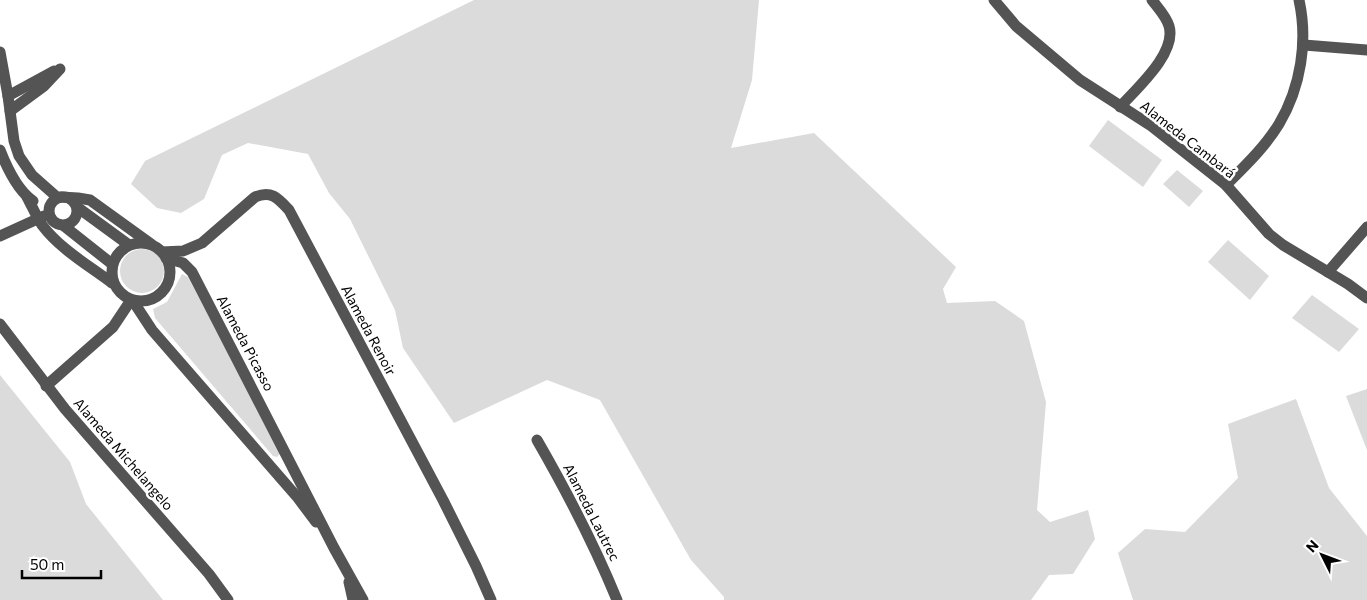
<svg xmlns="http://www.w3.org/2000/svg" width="1367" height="600" font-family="Commissioner,sans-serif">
<rect width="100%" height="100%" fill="#fff"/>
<g fill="#dbdbdb">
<polygon points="474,0 759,0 752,80 731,148 814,133 956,267 943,289 947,303 995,301 1024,321 1046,402 1037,510 1050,522 1088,510 1095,539 1073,574 1049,575 1031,600 724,600 724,597 691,560 600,400 547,380 454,423 403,348 395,310 350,219 329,193 308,154 248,143 222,155 204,199 181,213 157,208 131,184 145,161"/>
<polygon points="1108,120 1162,160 1143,187 1089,146"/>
<polygon points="1177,170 1203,191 1189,207 1163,184"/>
<polygon points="1228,240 1269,276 1250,300 1208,262"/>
<circle cx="142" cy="271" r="22"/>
<polygon points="182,274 188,277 281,453 277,457 273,456 155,318 153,309 167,302"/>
<polygon points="1312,295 1359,329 1339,352 1292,318"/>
<polygon points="0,375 70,462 86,504 163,600 0,600"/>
<polygon points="1367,389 1367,450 1346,396"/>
<polygon points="1296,399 1329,488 1367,536 1367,600 1133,600 1118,553 1145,529 1185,532 1238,478 1228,424"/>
</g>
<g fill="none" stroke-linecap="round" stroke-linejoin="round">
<g stroke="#545454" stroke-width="11">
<polyline points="994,0 1016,26 1080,80 1150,125 1226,185 1269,234 1283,245 1348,284 1367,298"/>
<polyline points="1304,45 1367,50"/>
<polyline points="0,52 8,96 14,141 19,156 32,175 58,198"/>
<polyline points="8,96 54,71"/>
<path d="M1120,107C1137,88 1177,53 1169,26C1166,16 1158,8 1152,0"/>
<polyline points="10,111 44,86 60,69"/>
<path d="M0,150C7,168 17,190 33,201"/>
<path d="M1226,185C1245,166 1265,147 1279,124C1301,87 1308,41 1299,0"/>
<circle cx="63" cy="211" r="14"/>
<path d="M27,197C32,206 36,216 42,225C60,249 88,265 112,283"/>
<polyline points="61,197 78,198 90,200 151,244"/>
<polyline points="77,207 129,245"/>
<polyline points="64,226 112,264"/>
<polyline points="0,236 44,216"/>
<circle cx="141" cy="272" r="29"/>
<path d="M162,252L183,251L202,243L255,197C271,190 278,198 289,210L443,500L476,566L491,600"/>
<polyline points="166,258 183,263 192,272 334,548 363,600"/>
<polyline points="1328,272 1367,227"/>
<polyline points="133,301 152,330 298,498 316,522"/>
<polyline points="0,324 65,409 209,574 228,600"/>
<polyline points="46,386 113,327 131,300"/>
<path d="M537,440C567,492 594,544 617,600"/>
<polyline points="349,582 353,600"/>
</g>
</g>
<g text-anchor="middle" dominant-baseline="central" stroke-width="5" stroke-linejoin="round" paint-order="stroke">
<g font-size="14" fill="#000" stroke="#fff">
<text transform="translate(1188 139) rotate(38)">Alameda Cambará</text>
<text transform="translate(369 330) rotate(62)">Alameda Renoir</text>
<text transform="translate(246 343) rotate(62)">Alameda Picasso</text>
<text transform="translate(124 454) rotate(49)">Alameda Michelangelo</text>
<text transform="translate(592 512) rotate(63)">Alameda Lautrec</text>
</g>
</g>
<g transform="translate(1322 555) rotate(312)" stroke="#ffffff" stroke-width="4" paint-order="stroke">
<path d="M0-4L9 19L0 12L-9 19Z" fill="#000000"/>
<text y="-8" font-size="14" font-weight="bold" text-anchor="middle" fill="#000000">N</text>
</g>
<path d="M22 570v8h79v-8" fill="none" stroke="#000000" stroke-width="2.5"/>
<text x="30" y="570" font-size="15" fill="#000000" stroke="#ffffff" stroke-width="4" paint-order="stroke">50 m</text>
</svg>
